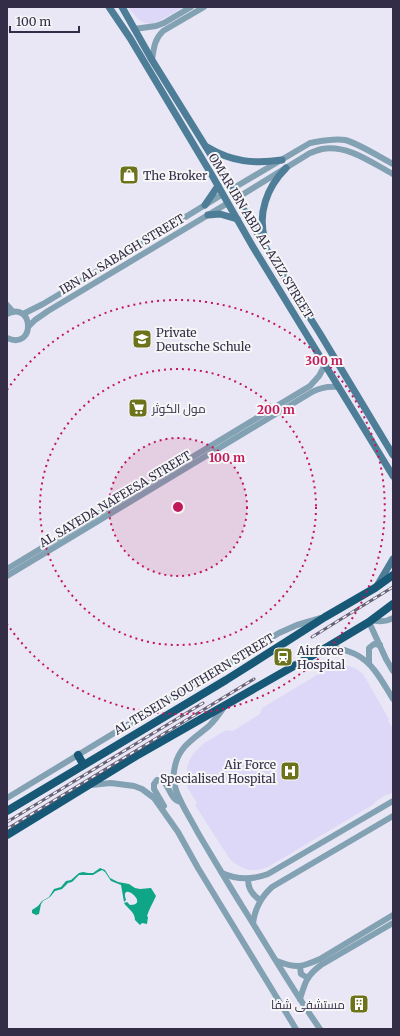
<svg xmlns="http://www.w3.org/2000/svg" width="400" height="1036" font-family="Merriweather,Cairo,serif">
<rect width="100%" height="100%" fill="#e9e7f5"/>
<g fill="#ddd8f7">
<polygon points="128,7 184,7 154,24 146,23 139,20 132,12"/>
<polygon points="343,665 349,666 355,668 363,674 389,719 388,721 393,729 393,792 388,795 386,795 375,802 374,804 268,867 258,870 248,870 241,867 234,863 229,858 195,805 197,803 187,787 186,782 187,767 191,757 195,752 203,744 226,730 233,731 260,714 262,708 327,669 335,666"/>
</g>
<path fill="#0fa587" d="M100,868L105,870L110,878L118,882L129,884L135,888L140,889L151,888L156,896C153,903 149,909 147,916L148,917L147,924L142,923L140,925L135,920C135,912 128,909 124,903L127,902L130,905C151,905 119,879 126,900L124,902L121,885L111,881L105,872L102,870L98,872L93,875H79L72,882L68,883L62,889L55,891L50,897L43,901L41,904L39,914L36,915L32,913V910L38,906L42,901L49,897L54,889L61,887L66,881L71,880L79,873L83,872L88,873H93Z"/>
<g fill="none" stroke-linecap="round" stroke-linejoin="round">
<g stroke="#82a1b2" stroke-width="6">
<polyline points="134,29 156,26 164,23 191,7"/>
<path d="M152,60C154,48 154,40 163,31L204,7"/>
<path d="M232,189L310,143C321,141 334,138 345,140C360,144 379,157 393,164"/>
<path d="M237,198L310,153C313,152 318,150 322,149C347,144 372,163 393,174"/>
<polyline points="7,305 13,312"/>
<path d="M7,314C34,300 36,351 7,338"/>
<polyline points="23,314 43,304 68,289 223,194"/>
<polyline points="29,326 35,320 48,311 228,203"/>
<polyline points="7,569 310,386 319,376 325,365"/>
<path d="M7,576L312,392C321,387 329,386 339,387"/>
<path d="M372,620C380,622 386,622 393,618"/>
<polyline points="369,622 386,659 393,671"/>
<path d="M329,646C338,649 348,650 357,655C374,664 383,683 393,699"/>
<polyline points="369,663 369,648 374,644 380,645"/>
<path d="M224,707C220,713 215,720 209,726C195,738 179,746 175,766C173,774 173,782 176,790C181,805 191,819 198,833C213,858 227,882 242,906C268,947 292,989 320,1029"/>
<polyline points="91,785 111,783 134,786 142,789 154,798 178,832 198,868 296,1029"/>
<polyline points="7,798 279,633 297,625 321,618"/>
<path d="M164,806L154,789V784L157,780C170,779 168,800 181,802"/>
<path d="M222,873C237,880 252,880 268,874L393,801"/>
<path d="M248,879C248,889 252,895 260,900"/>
<path d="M253,923C255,908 261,897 272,887L393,816"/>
<path d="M277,961C297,969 302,967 320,959L393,915"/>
<polyline points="300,967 301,974 308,978"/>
<path d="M300,999C305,983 306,976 321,965L393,923"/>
</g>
<g stroke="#4d7d97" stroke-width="7">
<polyline points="109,7 130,38 213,177 253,247 393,476"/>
<polyline points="122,7 152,60 232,189 267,250 319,332 393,455"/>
<path d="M207,147C232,162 254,164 282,160"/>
<polyline points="205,205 218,186"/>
<polyline points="208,215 220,214 237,219"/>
<path d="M265,240C257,214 267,187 286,168"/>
<polyline points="377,586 393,559"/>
</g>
<g stroke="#165876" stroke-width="8">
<polyline points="78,755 83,764"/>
<polyline points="7,811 226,680 325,617 375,588 393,575"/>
<polyline points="7,835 136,756 329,646 369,622 393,604"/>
</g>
<defs>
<g id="rail">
<polyline points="312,637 393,587"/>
<polyline points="7,822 203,703"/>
<polyline points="7,829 254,679"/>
</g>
</defs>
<use href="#rail" stroke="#676279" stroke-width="3"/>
<use href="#rail" stroke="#f6f6f6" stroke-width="1.5" stroke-dasharray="4.5" stroke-linecap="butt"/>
</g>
<circle cx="178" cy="507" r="69" fill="#c2185b" fill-opacity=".12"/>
<g fill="none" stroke="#c2185b" stroke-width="2" stroke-dasharray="2 4">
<circle cx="178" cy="507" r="69"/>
<circle cx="178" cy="507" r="138"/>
<path d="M7 390A207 207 0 1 1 7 624"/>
</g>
<defs>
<symbol id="shop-square" viewBox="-11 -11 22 22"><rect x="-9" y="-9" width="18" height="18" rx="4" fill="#6d731a" stroke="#f6f6f6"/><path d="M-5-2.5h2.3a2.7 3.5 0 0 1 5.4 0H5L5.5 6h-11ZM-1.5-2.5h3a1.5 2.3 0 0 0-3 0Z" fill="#fff"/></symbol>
<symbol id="school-square" viewBox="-11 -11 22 22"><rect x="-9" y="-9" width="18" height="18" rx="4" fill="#6d731a" stroke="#f6f6f6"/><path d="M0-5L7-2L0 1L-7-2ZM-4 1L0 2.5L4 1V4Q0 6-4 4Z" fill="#fff"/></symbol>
<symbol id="supermarket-square" viewBox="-11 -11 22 22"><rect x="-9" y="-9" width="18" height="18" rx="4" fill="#6d731a" stroke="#f6f6f6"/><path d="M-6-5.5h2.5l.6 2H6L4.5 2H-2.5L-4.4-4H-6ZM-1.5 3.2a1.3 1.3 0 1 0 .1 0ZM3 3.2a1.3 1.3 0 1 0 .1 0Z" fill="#fff"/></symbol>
<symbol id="station-square" viewBox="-11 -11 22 22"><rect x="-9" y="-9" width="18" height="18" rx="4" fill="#6d731a" stroke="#f6f6f6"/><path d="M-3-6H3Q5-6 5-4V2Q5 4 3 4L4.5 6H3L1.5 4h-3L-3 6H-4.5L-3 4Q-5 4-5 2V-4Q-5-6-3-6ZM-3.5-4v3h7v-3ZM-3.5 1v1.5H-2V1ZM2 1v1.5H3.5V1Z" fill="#fff"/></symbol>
<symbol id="hospital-square" viewBox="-11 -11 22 22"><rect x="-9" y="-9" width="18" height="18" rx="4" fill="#6d731a" stroke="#f6f6f6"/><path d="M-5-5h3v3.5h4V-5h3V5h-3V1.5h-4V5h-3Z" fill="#fff"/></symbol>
<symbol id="building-square" viewBox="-11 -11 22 22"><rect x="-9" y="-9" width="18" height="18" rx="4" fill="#6d731a" stroke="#f6f6f6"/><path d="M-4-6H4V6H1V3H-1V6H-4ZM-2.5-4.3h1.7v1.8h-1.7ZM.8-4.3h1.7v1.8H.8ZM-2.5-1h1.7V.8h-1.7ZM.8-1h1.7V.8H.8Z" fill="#fff"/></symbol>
</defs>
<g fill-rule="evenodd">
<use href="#shop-square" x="118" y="164" width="22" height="22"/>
<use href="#school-square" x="131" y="328" width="22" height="22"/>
<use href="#supermarket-square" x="127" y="397" width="22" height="22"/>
<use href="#station-square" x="272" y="646" width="22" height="22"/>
<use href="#hospital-square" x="279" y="760" width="22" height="22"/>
<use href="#building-square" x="348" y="993" width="22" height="22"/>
</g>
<g text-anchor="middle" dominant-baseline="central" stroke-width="4" stroke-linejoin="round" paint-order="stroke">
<g font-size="12" fill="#332d48" stroke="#f6f6f6" text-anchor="start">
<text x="143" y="175">The Broker</text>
<text x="156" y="332">Private<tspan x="156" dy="14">Deutsche Schule</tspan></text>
<text x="152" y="408">مول الكوثر</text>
<text x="297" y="650">Airforce<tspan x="297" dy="14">Hospital</tspan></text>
<text x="276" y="764" text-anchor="end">Air Force<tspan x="276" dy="14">Specialised Hospital</tspan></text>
<text x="345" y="1004" text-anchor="end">مستشفى شفا</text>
</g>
<g font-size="12" fill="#332d48" stroke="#f6f6f6">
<text transform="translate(261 236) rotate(59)">OMAR IBN ABD AL AZIZ STREET</text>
<text transform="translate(122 254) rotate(-31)">IBN AL SABAGH STREET</text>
<text transform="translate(115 499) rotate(-31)">AL SAYEDA NAFEESA STREET</text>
<text transform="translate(194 684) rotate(-31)">AL TESEIN SOUTHERN STREET</text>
</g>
</g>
<circle cx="178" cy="507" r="6" fill="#c2185b" stroke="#f6f6f6" stroke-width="2"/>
<g font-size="12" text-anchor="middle" font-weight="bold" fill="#c2185b" stroke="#f6f6f6" stroke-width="4" stroke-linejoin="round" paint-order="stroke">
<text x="324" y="365">300 m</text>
<text x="276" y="414">200 m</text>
<text x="227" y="462">100 m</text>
</g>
<rect width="400" height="1036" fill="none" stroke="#332d48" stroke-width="16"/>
<path d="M10 26v6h69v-6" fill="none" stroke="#332d48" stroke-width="2"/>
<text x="16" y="26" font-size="12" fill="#332d48" stroke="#f6f6f6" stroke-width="3" paint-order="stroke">100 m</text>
</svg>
